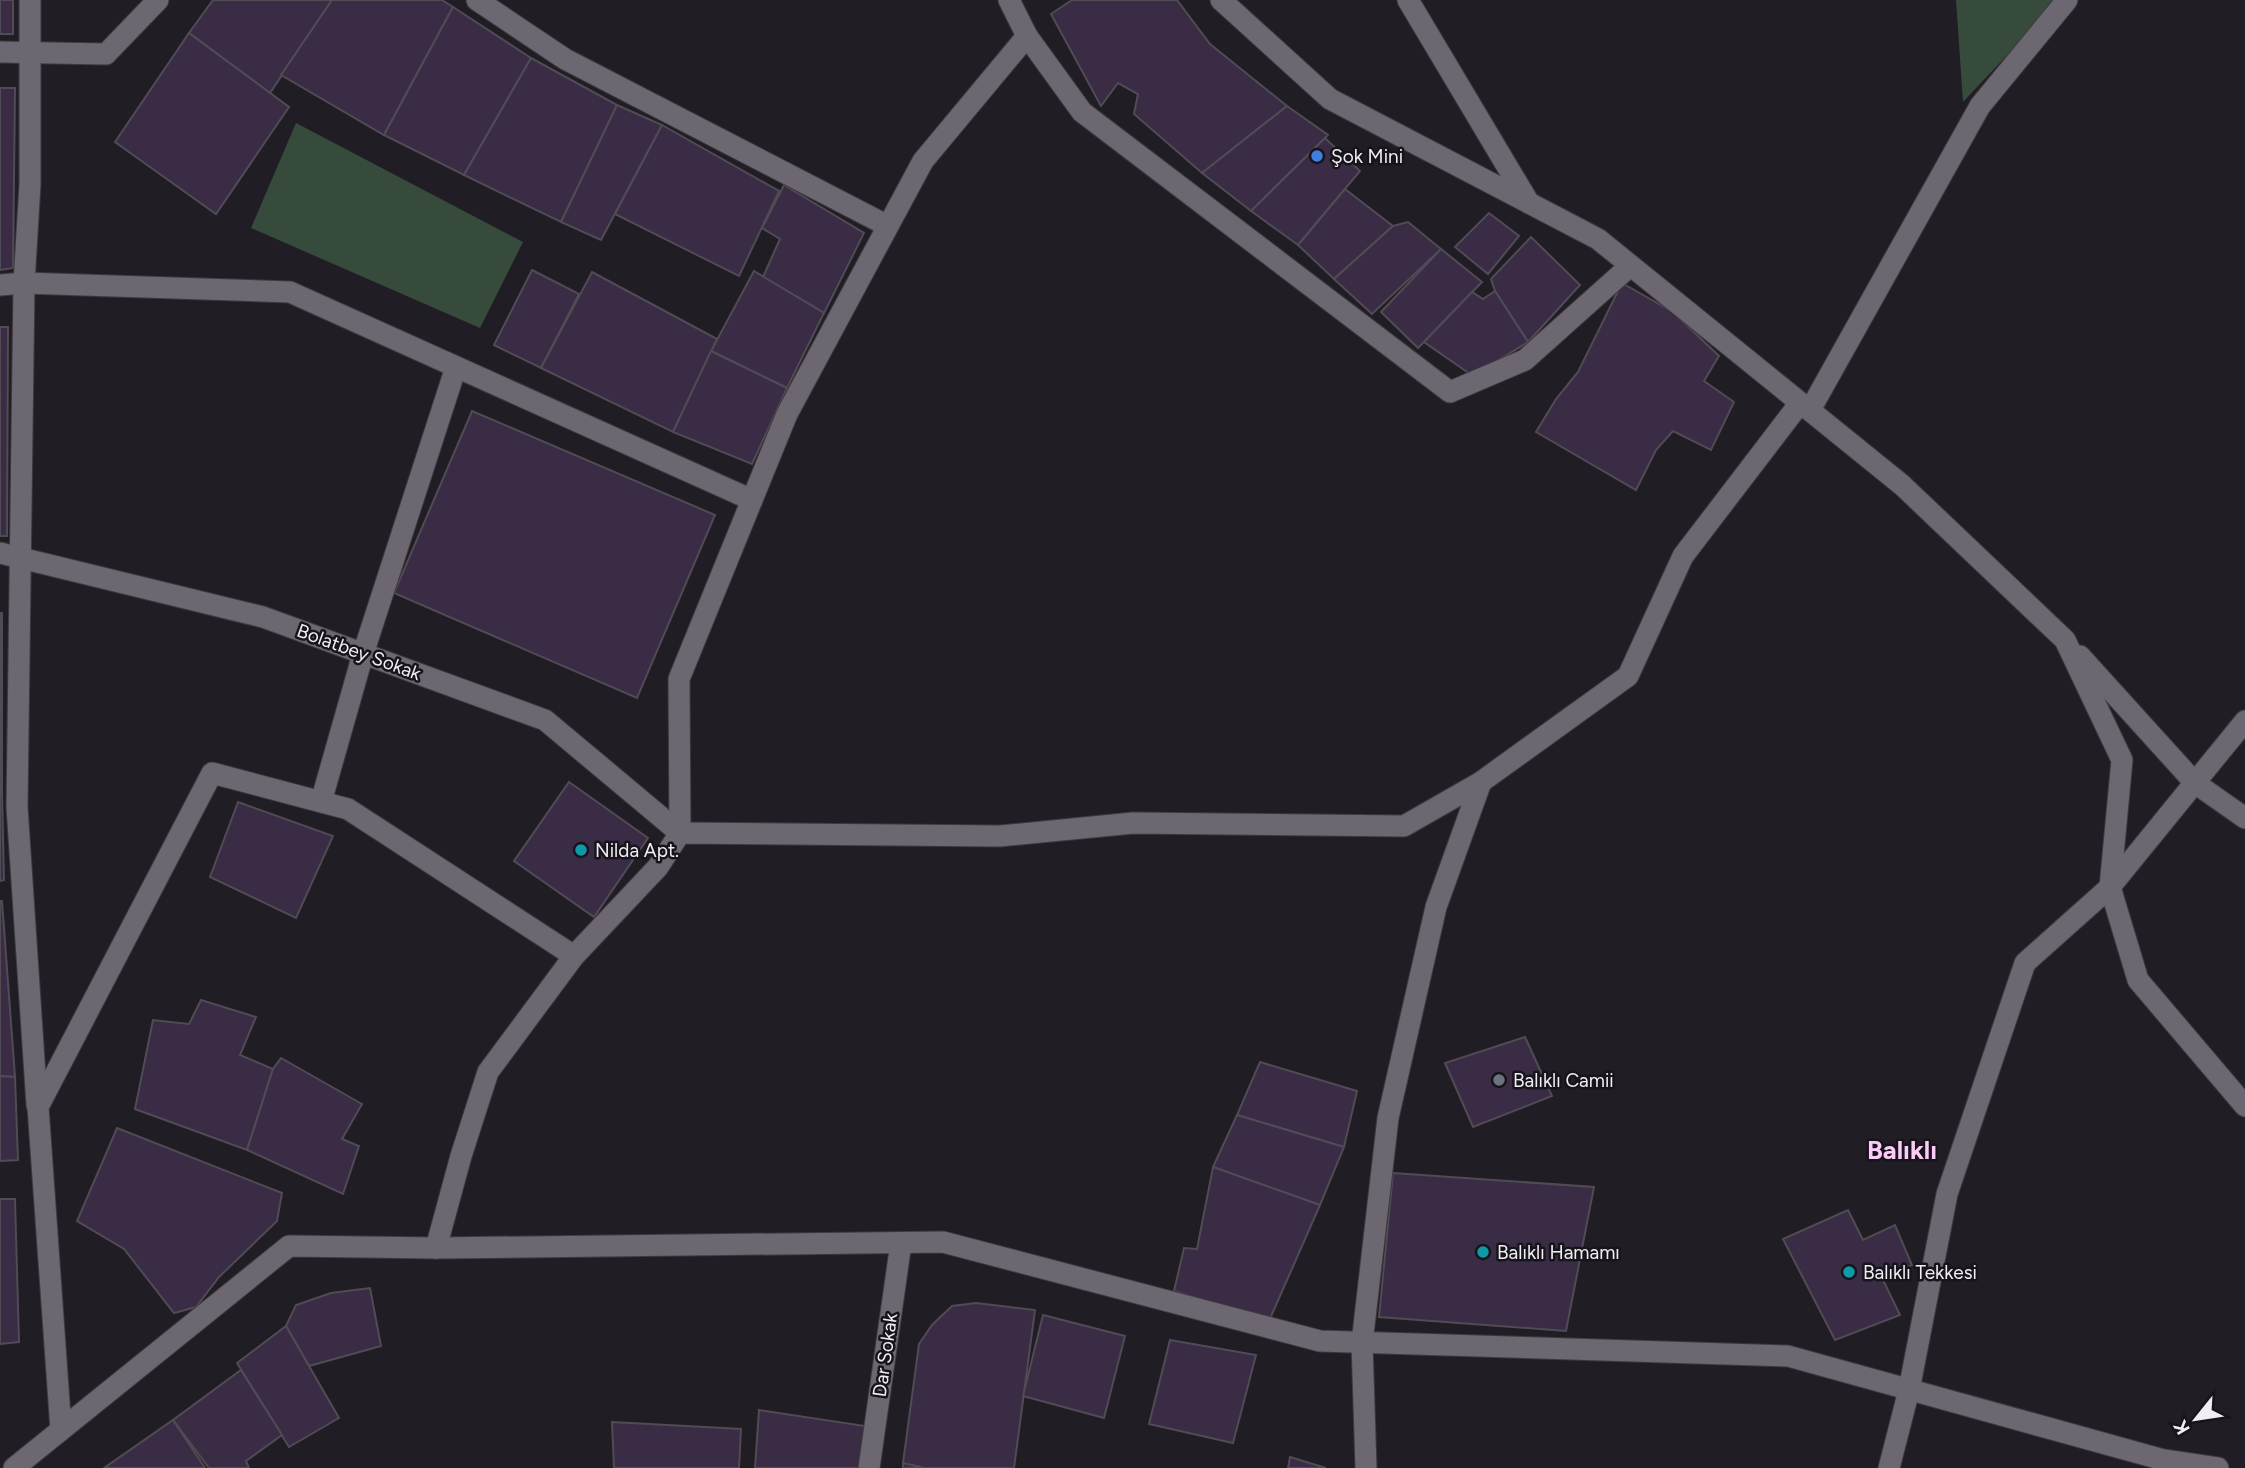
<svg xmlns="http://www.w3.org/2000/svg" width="2245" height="1468" font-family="Figtree,sans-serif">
<rect width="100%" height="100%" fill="#211d24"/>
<g fill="#374b3c">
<polygon points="1956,0 2059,0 1963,102"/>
<polygon points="296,123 523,242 480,328 251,228"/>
</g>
<g fill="#3a2c45" stroke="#504b54" stroke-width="2">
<rect x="0" y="0" width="13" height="34"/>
<polygon points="213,0 332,0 270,93 189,33"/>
<polygon points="332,0 442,0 453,7 384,135 281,75"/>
<polygon points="1072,0 1177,0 1210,44 1287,106 1202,173 1134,114 1138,94 1118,83 1101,106 1051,14"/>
<polygon points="453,7 531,58 464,175 384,135"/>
<polygon points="189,33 289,107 216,214 115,142"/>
<polygon points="531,58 617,105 561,222 464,175"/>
<polygon points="0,88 15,88 13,268 0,270"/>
<polygon points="617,105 662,125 601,240 561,222"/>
<polygon points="1287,106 1328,135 1251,211 1202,173"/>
<polygon points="662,125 779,191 739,276 615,214"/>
<polygon points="1325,138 1360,171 1298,245 1251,211"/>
<polygon points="784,185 864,233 824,313 763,277 780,239 762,228"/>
<polygon points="1345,189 1393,226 1334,279 1298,245"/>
<polygon points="1489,213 1519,236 1488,274 1455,247"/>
<polygon points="1408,222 1441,249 1372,314 1334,279 1393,226"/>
<polygon points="1531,237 1580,285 1528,342 1495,291 1491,279"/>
<polygon points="1441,249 1482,282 1418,348 1381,312"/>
<polygon points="532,270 579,294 541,368 494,345"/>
<polygon points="754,271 824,313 787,388 711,351"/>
<polygon points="592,272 717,339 673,432 541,368"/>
<polygon points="1622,283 1673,312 1719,356 1704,381 1734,402 1711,450 1673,431 1656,450 1636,490 1536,432 1556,399 1578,372"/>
<polygon points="1495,291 1528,342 1473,376 1424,342 1472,292 1483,299"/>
<polygon points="0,327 8,327 7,536 0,536"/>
<polygon points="711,351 787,388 752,464 673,432"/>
<polygon points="472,411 715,515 637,698 394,593"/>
<rect x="0" y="613" width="2" height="180"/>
<polygon points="569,782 648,838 594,917 514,861"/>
<polygon points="0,793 2,793 4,880 0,881"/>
<polygon points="238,802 333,836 296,918 210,877"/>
<polygon points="0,901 2,901 15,1077 0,1076"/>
<polygon points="201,1000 256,1017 240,1055 273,1069 247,1150 135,1109 153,1020 189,1024"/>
<polygon points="1525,1037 1552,1096 1473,1127 1445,1063"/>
<polygon points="281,1058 362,1104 342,1139 359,1146 343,1194 247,1150 273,1069"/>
<polygon points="1260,1062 1357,1091 1344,1147 1237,1115"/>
<polygon points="0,1076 15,1077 18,1160 0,1161"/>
<polygon points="1237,1115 1344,1147 1320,1205 1213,1167"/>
<polygon points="117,1128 282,1193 277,1221 219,1277 196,1307 174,1313 124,1249 77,1221"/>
<polygon points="1213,1167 1320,1205 1269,1321 1174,1291 1184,1248 1197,1249"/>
<polygon points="1393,1173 1594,1187 1566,1331 1379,1317"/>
<polygon points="0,1199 15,1199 19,1342 0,1344"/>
<polygon points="1848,1210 1863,1240 1895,1225 1912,1265 1883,1280 1900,1315 1835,1340 1783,1239"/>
<polygon points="370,1288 381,1346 309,1366 286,1326 296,1305 331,1293"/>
<polygon points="976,1303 1035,1310 1014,1468 924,1468 903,1463 919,1344 932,1325 952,1306"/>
<polygon points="1043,1315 1125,1336 1104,1418 1023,1396"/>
<polygon points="286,1326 339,1418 289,1447 237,1363"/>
<polygon points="1170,1340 1256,1355 1233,1443 1149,1424"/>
<polygon points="241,1370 282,1435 246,1461 249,1468 209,1468 173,1420"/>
<polygon points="759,1410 865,1426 860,1468 755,1468"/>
<polygon points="173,1420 205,1468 104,1468"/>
<polygon points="612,1422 741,1429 739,1468 614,1468"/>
<polygon points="1290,1457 1326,1468 1288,1468"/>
<polygon points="903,1463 924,1468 903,1468"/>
</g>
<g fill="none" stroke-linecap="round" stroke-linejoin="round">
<defs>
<g id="minor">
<polyline points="30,0 30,184 24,283 17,807 37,1105"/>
<polyline points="477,0 565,59 888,226"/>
<polyline points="1221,0 1330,99 1598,239 1902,485 2065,640 2122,760 2110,887 2138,980 2245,1106"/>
<polyline points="1408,0 1529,203"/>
<polyline points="1027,36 1082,112 1450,392 1525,360 1630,266"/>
<polyline points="0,52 106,54 158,0"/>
<polyline points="0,285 24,283 290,292 752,500"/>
<polyline points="1810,410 1980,106 2067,0"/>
<polyline points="0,553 263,617 545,720 680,833"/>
<polyline points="2080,656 2195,783 2245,818"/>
<polyline points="321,802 363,654 456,367"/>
<polyline points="680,833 679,679 787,414 923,161 1027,36 1009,0"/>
<polyline points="436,1248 461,1156 488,1072 574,956 658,867 680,833 1000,836 1133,823 1404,826 1481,782 1628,676 1683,556 1800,403"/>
<polyline points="61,1430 38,1107 212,773 348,809 574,956"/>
<polyline points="14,1468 289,1246 436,1248 943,1242 1320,1341 1788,1356 2164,1460 2218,1468"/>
<polyline points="869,1468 901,1243"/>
<polyline points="1366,1468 1362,1343 1388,1118 1436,907 1481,782"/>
<polyline points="1889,1468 1909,1390 1947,1194 2025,963 2110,887 2245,721"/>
</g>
</defs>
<use href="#minor" stroke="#3d3a40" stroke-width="23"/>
<use href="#minor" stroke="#6c6770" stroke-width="21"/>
</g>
<circle fill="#3f7fe0" stroke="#18141b" stroke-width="2.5" cx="1317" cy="156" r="7"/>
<g fill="#0f9aa8" stroke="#18141b" stroke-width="2.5">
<circle cx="581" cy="850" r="7"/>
<circle cx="1483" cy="1252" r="7"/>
<circle cx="1849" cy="1272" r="7"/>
</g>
<circle fill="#6b7280" stroke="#18141b" stroke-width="2.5" cx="1499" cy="1080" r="7"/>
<g text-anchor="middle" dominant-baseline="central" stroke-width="5" stroke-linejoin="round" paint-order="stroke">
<g font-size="19" fill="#f0edf3" stroke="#18141b" text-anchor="start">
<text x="1331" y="156">Şok Mini</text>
<text x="595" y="850">Nilda Apt.</text>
<text x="1513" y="1080">Balıklı Camii</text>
<text x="1497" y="1252">Balıklı Hamamı</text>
<text x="1863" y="1272">Balıklı Tekkesi</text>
</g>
<g font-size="19" fill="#f0edf3" stroke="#18141b">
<text transform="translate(359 652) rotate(20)">Bolatbey Sokak</text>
<text transform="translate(885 1355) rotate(-82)">Dar Sokak</text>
</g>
<g font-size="26" font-weight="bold" fill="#fdcbf8" stroke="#18141b">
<text x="1902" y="1150">Balıklı</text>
</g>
</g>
<g transform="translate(2196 1419) rotate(240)" stroke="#18141b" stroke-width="5" paint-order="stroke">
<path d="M0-5L12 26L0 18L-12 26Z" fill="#f0edf3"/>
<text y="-10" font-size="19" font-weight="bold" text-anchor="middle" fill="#f0edf3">K</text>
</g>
</svg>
